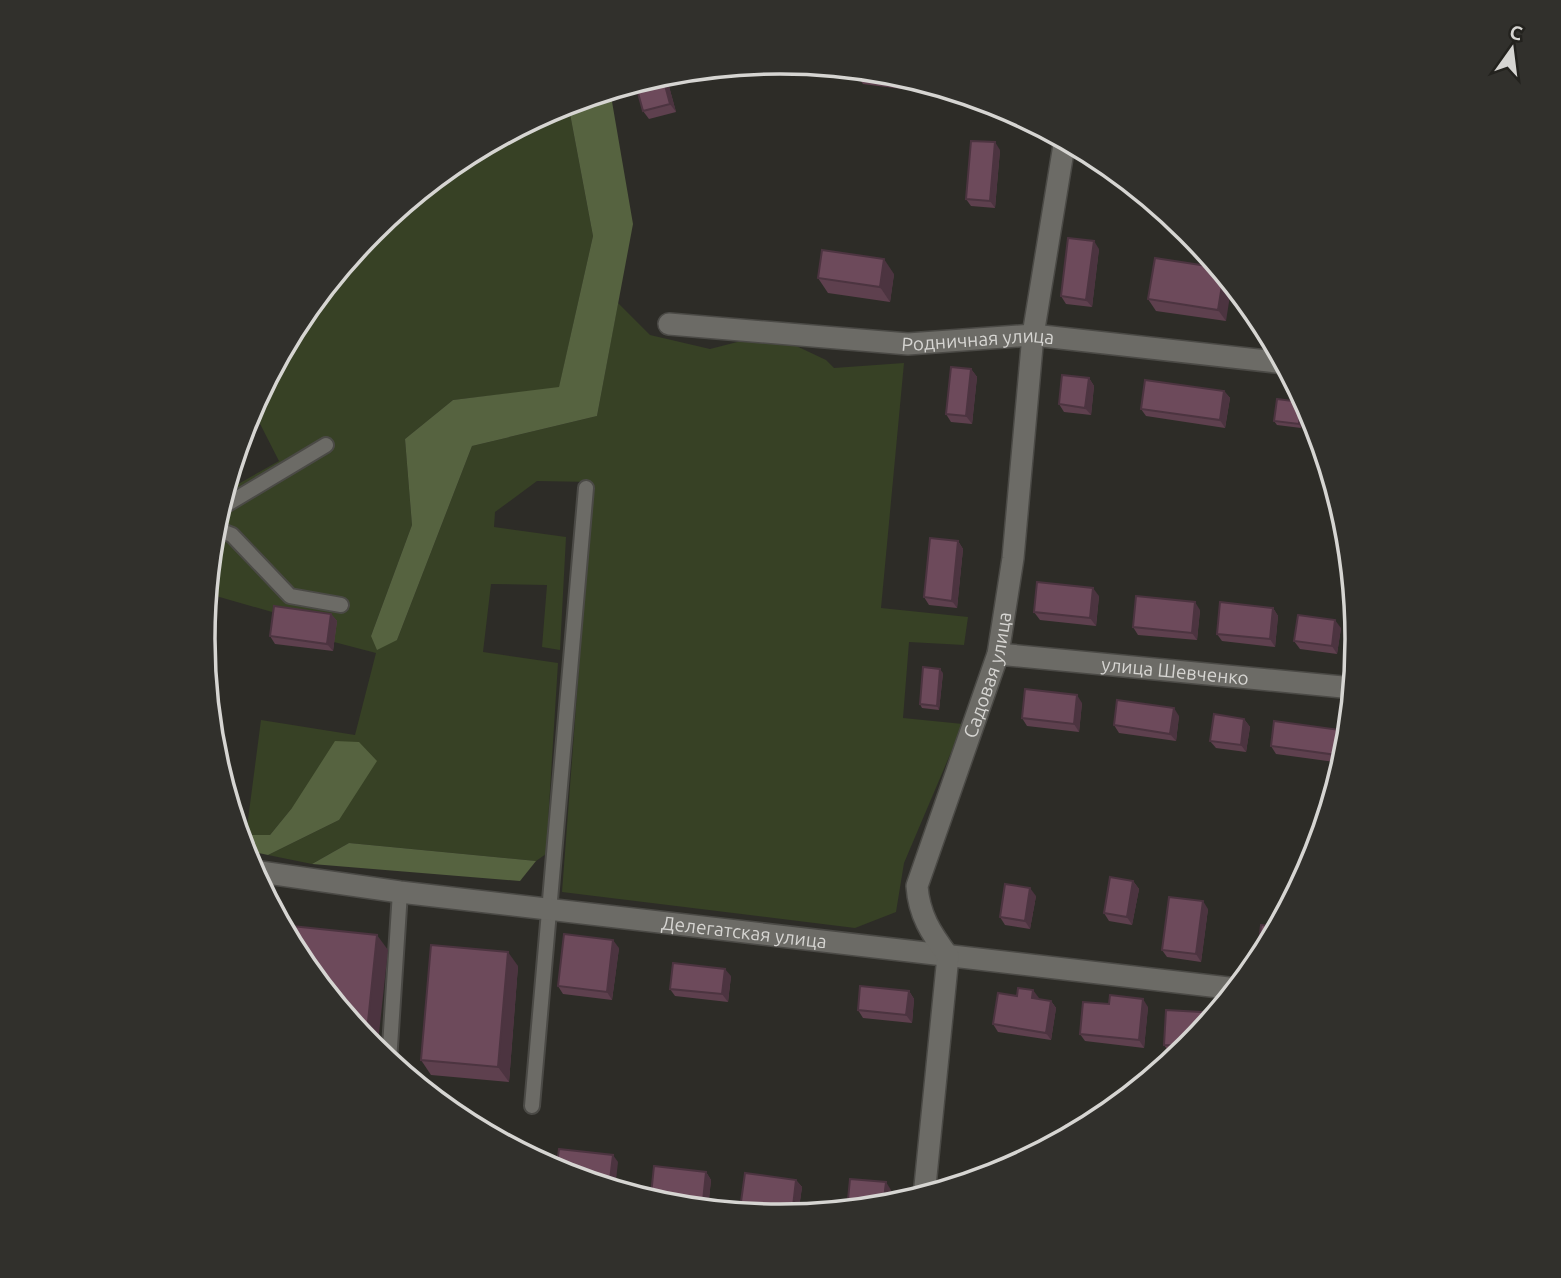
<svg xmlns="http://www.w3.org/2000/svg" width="1561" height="1278" font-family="Ubuntu,sans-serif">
<rect width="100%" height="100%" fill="#2d2c27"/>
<polygon fill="#374125" points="568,103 593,236 559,388 453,400 405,439 412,525 371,636 397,640 472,446 597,416 618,303 650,335 710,349 749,339 790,343 826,360 834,368 904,363 881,608 968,617 964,645 909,642 903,718 963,724 904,863 896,912 855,928 562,892 593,482 537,481 495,512 494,527 566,537 560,650 542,647 547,585 491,584 483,652 558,663 546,854 536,861 349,843 312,864 268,855 339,820 292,808 270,835 246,835 261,720 355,735 376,653 334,642 336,621 279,614 216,596 205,612 214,526 224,492 279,461 252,408 300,318 372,230 460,158"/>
<g fill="#566340">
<polygon points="610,90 633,224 597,416 472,446 397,640 377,650 371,636 412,525 405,439 453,400 559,387 593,236 568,103"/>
<polygon points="335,741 359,742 377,761 339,820 268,855 244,850 239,835 270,835 292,808"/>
<polygon points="349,843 536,861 520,881 312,864"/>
</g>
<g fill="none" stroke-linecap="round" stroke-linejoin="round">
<defs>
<g id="lane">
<polyline points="219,509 326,445"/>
<polyline points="214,528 232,535 290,596 341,605"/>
<polyline points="389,1062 400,892"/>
<polyline points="532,1106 586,488"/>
</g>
<g id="street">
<path id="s1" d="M669,324L908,344L1033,335L1285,363"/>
<path id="s2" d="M998,654L1353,688"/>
<path id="s3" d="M253,871L400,892L1237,989"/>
<path id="s4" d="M924,1196L948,956C931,933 919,915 917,886L998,654L1013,558L1033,335L1065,139"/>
</g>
</defs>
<use href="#lane" stroke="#4b4a46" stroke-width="18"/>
<use href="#street" stroke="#4b4a46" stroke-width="24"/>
<use href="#lane" stroke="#6c6b66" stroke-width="14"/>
<use href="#street" stroke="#6c6b66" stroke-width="21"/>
</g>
<g fill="#5e404e">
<polygon points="894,72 902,89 863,84 857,76"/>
<polygon points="667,79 676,112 649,119 643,111"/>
<polygon points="970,96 1002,105 1006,108 976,104"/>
<polygon points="1000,150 995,208 971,206 966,199"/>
<polygon points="1099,249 1092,307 1066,304 1061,296"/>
<polygon points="1220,268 1226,321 1156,311 1148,299"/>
<polygon points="894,274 890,302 828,293 818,278"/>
<polygon points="1244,297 1261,318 1263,321 1247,319 1242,312"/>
<polygon points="971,369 977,377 972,424 951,422 946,414"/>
<polygon points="1089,378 1094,386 1091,415 1064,412 1059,404"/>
<polygon points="1224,391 1230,398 1225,428 1146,416 1141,409"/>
<polygon points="1304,405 1301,428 1277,425 1274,421"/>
<polygon points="958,541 963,549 957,608 929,605 924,597"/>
<polygon points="1099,596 1096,626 1040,620 1034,612"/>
<polygon points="1273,608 1278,616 1275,647 1222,641 1217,634"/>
<polygon points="1200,610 1197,640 1138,635 1133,627"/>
<polygon points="331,614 337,621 333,651 275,644 270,636"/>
<polygon points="1341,628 1337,654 1300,649 1294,641"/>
<polygon points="943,673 939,710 922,708 920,704"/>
<polygon points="1082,703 1079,732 1027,726 1022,718"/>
<polygon points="1179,716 1176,741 1119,733 1114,725"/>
<polygon points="1244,719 1250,727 1246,752 1216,748 1210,741"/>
<polygon points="1346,738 1342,763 1276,754 1271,746"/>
<polygon points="1133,881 1139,889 1132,925 1109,921 1104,913"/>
<polygon points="1036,896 1030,929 1005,925 1000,917"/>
<polygon points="1208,909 1201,962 1167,957 1162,950"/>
<polygon points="619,948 612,1000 563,994 558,986"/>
<polygon points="518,966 509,1082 431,1075 421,1060"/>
<polygon points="731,976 728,1002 675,996 670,989"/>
<polygon points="909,991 914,999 912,1023 863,1018 858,1010"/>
<polygon points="1039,998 1038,999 1051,1001 1056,1008 1051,1040 998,1032 993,1024"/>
<polygon points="1148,1007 1144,1048 1085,1041 1080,1034"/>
<polygon points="1218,1013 1189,1048 1182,1053 1169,1052 1164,1045"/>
<polygon points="706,1172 711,1180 708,1208 658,1203 656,1202 651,1195"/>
<polygon points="796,1180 802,1187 798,1215 780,1217 744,1213 740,1209"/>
</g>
<g fill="#4c3440">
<polygon points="662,74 663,74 667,79 676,112 670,104"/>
<polygon points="897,74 903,75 902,89 896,81"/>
<polygon points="995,142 1000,150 995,208 990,201"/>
<polygon points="1094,241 1099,249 1092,307 1086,300"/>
<polygon points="884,259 894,274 890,302 880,287"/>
<polygon points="1224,273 1232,283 1226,321 1218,310"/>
<polygon points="971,369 977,377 972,424 966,416"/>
<polygon points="1089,378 1094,386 1091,415 1085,408"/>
<polygon points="1224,391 1230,398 1225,428 1220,420"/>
<polygon points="1301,402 1304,405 1301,428 1299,424"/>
<polygon points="958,541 963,549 957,608 952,601"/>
<polygon points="1093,588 1099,596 1096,626 1090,618"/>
<polygon points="1195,602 1200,610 1197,640 1192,633"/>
<polygon points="1273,608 1278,616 1275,647 1270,639"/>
<polygon points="331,614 337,621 333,651 327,644"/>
<polygon points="1335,620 1341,628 1337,654 1332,646"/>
<polygon points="940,669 943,673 939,710 937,706"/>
<polygon points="1077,695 1082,703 1079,732 1074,724"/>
<polygon points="1174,708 1179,716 1176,741 1170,734"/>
<polygon points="1244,719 1250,727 1246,752 1241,745"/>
<polygon points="1340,730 1346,738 1342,763 1337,755"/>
<polygon points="1133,881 1139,889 1132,925 1127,917"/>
<polygon points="1030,888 1036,896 1030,929 1025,921"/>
<polygon points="1203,901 1208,909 1201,962 1196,954"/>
<polygon points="377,935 388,950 377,1052 366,1041"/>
<polygon points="613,940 619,948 612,1000 607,992"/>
<polygon points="508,952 518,966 509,1082 498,1067"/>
<polygon points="725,969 731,976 728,1002 722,994"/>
<polygon points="1033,990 1039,998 1037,1006 1032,998"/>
<polygon points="909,991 914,999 912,1023 906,1015"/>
<polygon points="1143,999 1148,1007 1144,1048 1139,1040"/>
<polygon points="1051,1001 1056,1008 1051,1040 1046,1033"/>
<polygon points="613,1155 618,1162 615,1190 609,1188"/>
<polygon points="706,1172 711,1180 708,1208 703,1201"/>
<polygon points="796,1180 802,1187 798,1215 792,1216"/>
<polygon points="886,1182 891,1190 890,1206 883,1207"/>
</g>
<g fill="#6d4a5b" stroke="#4c3440" stroke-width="2">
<polygon points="858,69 897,74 896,81 857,76"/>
<polygon points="662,74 670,104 643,111 635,82"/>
<polygon points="971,141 995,142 990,201 966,199"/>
<polygon points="1068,238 1094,241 1086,300 1061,296"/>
<polygon points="822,250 884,259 880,287 818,278"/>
<polygon points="1155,258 1220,268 1224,273 1218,310 1148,299"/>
<polygon points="1244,297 1257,313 1242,312"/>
<polygon points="951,367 971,369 966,416 946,414"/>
<polygon points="1062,375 1089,378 1085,408 1059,404"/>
<polygon points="1145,380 1224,391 1220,420 1141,409"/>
<polygon points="1277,399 1301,402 1299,424 1274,421"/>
<polygon points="930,538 958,541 952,601 924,597"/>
<polygon points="1037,582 1093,588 1090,618 1034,612"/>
<polygon points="1136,596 1195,602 1192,633 1133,627"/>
<polygon points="1220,602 1273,608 1270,639 1217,634"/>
<polygon points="274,606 331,614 327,644 270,636"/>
<polygon points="1298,615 1335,620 1332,646 1294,641"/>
<polygon points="923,667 940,669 937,706 920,704"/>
<polygon points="1025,689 1077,695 1074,724 1022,718"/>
<polygon points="1117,700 1174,708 1170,734 1114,725"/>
<polygon points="1214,714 1244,719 1241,745 1210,741"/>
<polygon points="1274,721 1340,730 1337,755 1271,746"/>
<polygon points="1110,877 1133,881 1127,917 1104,913"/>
<polygon points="1005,884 1030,888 1025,921 1000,917"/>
<polygon points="1169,897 1203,901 1196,954 1162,950"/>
<polygon points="282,925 377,935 366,1041 300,960"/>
<polygon points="1261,925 1278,927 1265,952 1258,952"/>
<polygon points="564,934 613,940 607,992 558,986"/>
<polygon points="431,945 508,952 498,1067 421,1060"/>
<polygon points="673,963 725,969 722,994 670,989"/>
<polygon points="860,986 909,991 906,1015 858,1010"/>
<polygon points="1018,988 1033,990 1032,998 1051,1001 1046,1033 993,1024 998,993 1017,996"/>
<polygon points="1110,995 1143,999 1139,1040 1080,1034 1083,1002 1109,1004"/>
<polygon points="1166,1010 1218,1013 1190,1046 1164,1045"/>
<polygon points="1066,1125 1083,1129 1067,1138 1063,1137"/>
<polygon points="559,1149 613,1155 609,1188 556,1171"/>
<polygon points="654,1166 706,1172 703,1201 651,1195"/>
<polygon points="745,1173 796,1180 792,1215 740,1209"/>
<polygon points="850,1179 886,1182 883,1207 847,1210"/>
</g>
<g text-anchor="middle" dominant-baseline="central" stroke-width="5" stroke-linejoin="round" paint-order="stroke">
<g font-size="19" fill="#d6d5d2" stroke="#23221e">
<text stroke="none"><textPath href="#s1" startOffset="310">Родничная улица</textPath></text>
<text stroke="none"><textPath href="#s2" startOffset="178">улица Шевченко</textPath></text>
<text stroke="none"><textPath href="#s4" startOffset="542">Садовая улица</textPath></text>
<text stroke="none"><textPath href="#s3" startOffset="495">Делегатская улица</textPath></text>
</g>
</g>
<path d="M0 0H1561V1278H0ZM215 639a565 565 0 1 1 1130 0a565 565 0 1 1-1130 0Z" fill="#31302c" fill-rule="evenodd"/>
<path fill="none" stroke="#d6d5d2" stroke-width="3.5" d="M215 639a565 565 0 1 1 1130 0a565 565 0 1 1-1130 0Z"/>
<g transform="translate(1512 49) rotate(14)" stroke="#23221e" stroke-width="5" paint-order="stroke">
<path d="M0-5L12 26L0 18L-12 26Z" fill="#d6d5d2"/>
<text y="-10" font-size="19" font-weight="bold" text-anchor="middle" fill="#d6d5d2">С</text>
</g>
</svg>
